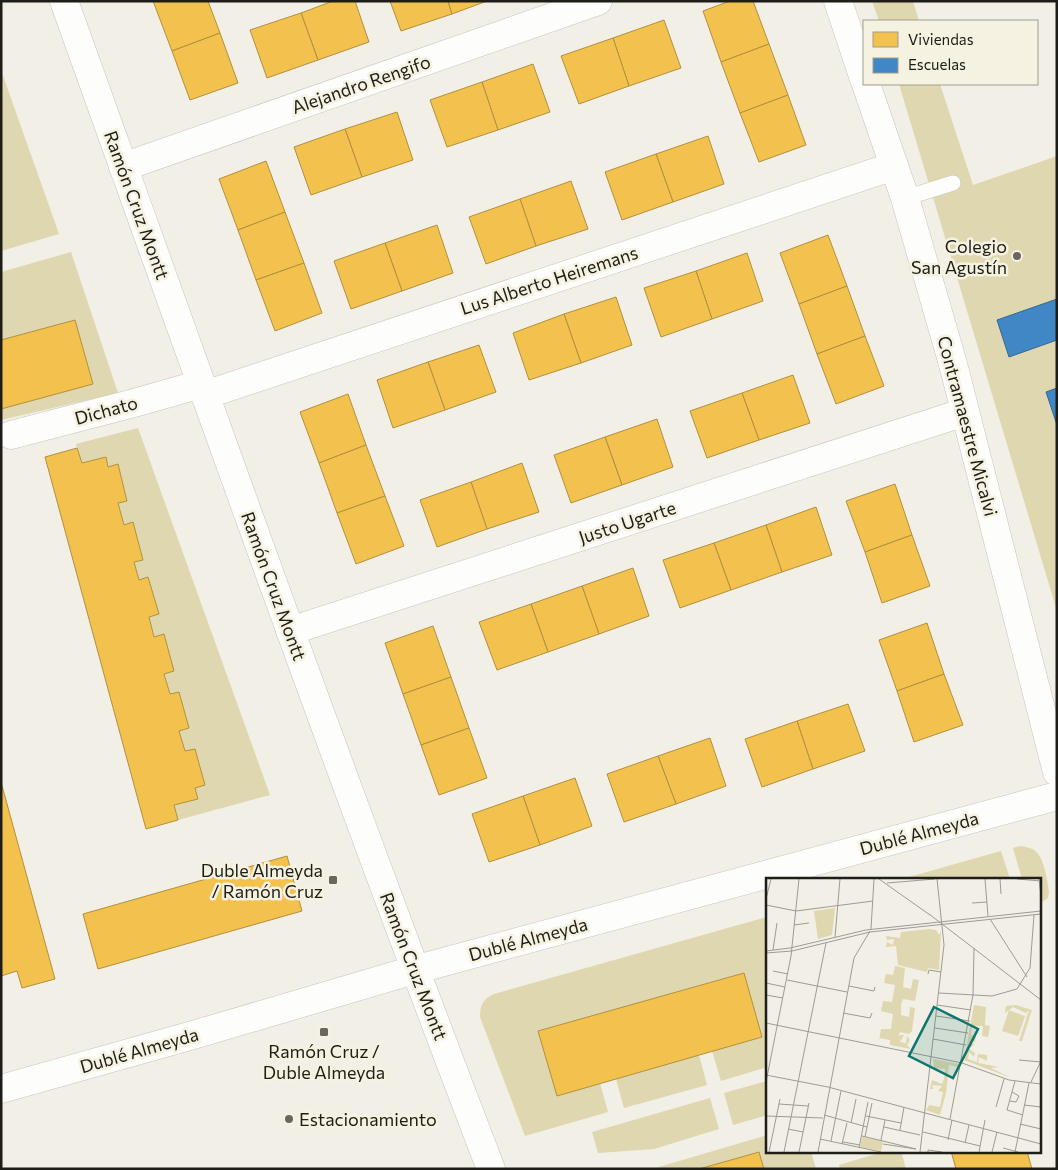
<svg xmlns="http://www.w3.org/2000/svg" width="1058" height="1170" font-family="Commissioner,sans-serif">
<rect width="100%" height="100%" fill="#f1efe6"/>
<g fill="#dfd7af">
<polygon points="872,1 913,1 919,21 879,21"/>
<polygon points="1,70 59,234 1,251"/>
<polygon points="899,84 940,84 973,185 1057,156 1057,299 1025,351 1057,340 1057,388 1046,392 1057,425 1057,611"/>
<polygon points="71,252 118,393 1,420 1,272"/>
<polygon points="138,428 270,795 178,820 174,805 198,798 179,731 189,728 179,692 170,694 149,617 158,614 148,578 139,580 134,562 143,559 133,523 124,525 118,503 127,500 118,464 108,467 106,457 82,463 76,444"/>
<path d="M1020,846C1027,847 1034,848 1038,854C1044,860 1048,883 1049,892L1048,898L1039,904V879H1022L1013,848Z"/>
<polygon points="1001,851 1010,879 902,879"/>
<path d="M767,917V1067L721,1081L712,1051L762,1037L743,973L539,1031L557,1095L600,1083L608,1112L525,1136L480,1017C480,1005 483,999 494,994Z"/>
<polygon points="699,1055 707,1085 624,1108 616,1079"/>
<polygon points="767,1081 767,1115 733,1125 724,1093"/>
<polygon points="710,1098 719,1129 654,1149 598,1153 592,1132"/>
<polygon points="767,1135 767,1151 811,1151 816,1169 764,1169 758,1152 699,1169 652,1169"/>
<polygon points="886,1151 901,1151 906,1169 840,1169 839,1165"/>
</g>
<g fill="#f2c14e" stroke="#b2903e">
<polygon points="153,1 208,1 220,33 172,51"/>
<polygon points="333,1 355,1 369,42 318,60 301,13"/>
<polygon points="390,1 448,1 452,14 401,31"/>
<polygon points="448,1 487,1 452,14"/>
<polygon points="730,1 753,1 769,44 721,62 703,11"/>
<polygon points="301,13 318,60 267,78 250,30"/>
<polygon points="664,20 681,68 629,86 613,38"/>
<polygon points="220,33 238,83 190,100 172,51"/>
<polygon points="613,38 629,86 579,104 561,56"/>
<polygon points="769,44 788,95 740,113 721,62"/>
<polygon points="533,64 550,112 498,130 482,82"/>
<polygon points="482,82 498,130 447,147 430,100"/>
<polygon points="788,95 806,145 759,162 740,113"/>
<polygon points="397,112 413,160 362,177 345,129"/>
<polygon points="345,129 362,177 311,195 294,147"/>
<polygon points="708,136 724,184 673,202 656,154"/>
<polygon points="656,154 673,202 622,220 605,172"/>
<polygon points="266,161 285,212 238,230 219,179"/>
<polygon points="571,181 588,229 536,246 520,199"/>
<polygon points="520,199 536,246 486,264 469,217"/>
<polygon points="285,212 304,263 256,280 238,230"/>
<polygon points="437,225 453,273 402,291 385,243"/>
<polygon points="828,235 847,286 799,304 780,253"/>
<polygon points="385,243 402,291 351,309 334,261"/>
<polygon points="747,253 763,301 712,319 696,271"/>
<polygon points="304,263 322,313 275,331 256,280"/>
<polygon points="696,271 712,319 661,337 644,288"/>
<polygon points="847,286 865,336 817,354 799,304"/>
<polygon points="616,297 632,345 581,363 564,314"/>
<polygon points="564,314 581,363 529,380 513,333"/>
<polygon points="75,320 93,384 1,409 1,340"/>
<polygon points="865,336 884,386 836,404 817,354"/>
<polygon points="479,345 496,392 445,410 428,362"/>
<polygon points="428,362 445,410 393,428 377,380"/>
<polygon points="793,375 810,423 759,440 742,393"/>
<polygon points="742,393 759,440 707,458 690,411"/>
<polygon points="348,394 366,445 319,463 300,412"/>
<polygon points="657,419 673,467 622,485 605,437"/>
<polygon points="605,437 622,485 571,503 554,455"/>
<polygon points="366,445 385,496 337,513 319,463"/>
<polygon points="77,448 82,463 106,457 108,467 118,464 127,501 118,503 124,525 133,522 143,560 134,562 139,580 148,577 159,614 149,617 154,637 164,634 174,671 164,674 170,694 179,692 189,728 179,731 185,751 195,749 205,785 195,788 198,799 174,805 178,820 146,829 45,457"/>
<polygon points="522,463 539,512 487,529 471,482"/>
<polygon points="471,482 487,529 437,547 420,500"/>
<polygon points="895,484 912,535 865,552 846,501"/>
<polygon points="385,496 404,546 356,564 337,513"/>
<polygon points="816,507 832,555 782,572 766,525"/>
<polygon points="766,525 782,572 731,590 714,543"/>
<polygon points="912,535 930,586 882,603 865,552"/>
<polygon points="714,543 731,590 680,608 663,560"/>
<polygon points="633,568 649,616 599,634 582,586"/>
<polygon points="582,586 599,634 548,652 531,604"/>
<polygon points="531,604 548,652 497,670 479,622"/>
<polygon points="927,623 944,674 897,691 879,640"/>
<polygon points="433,626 451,677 403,694 385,643"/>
<polygon points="944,674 963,725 914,742 897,691"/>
<polygon points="451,677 469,728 421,745 403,694"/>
<polygon points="848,704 865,751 813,769 797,721"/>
<polygon points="797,721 813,769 762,787 745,739"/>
<polygon points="469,728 487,778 439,795 421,745"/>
<polygon points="710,738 726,786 676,804 658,756"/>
<polygon points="658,756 676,804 624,822 607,774"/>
<polygon points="575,778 592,826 540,845 523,796"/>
<polygon points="1,782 55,979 22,988 17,971 1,976"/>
<polygon points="523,796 540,845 489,862 472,814"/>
<polygon points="287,856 302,911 98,969 83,914"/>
<polygon points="744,973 762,1037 557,1096 538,1031"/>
<polygon points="951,1151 1027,1151 1032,1169 956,1169"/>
<polygon points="759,1152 764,1169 699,1169"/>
</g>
<g fill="#3f88c5" stroke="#356891">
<polygon points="1057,299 1057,340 1009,357 997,320"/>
<polygon points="1057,388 1057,425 1046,392"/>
</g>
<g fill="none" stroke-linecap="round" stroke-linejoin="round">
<defs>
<polyline id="service" points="905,198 953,183"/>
<g id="minor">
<polyline points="838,1 864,79"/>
<polyline points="866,84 905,198 953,364 1057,772"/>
<polyline points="123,167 598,1"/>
<polyline points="205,395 894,166"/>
<polyline points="11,435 134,403 201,384"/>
<polyline points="290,631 965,412"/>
</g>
<path id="tertiary" d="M64,1C204,391 342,782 491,1169"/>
<polyline id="secondary" points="1,1089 193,1035 414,970 1057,796"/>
</defs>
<use href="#service" stroke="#c6c4bd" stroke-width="16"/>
<use href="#minor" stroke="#c6c4bd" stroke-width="29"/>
<use href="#tertiary" stroke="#c6c4bd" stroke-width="29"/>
<use href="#secondary" stroke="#c6c4bd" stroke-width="29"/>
<use href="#service" stroke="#fdfdfb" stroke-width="15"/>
<use href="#minor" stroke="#fdfdfb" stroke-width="28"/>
<use href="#tertiary" stroke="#fdfdfb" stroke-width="28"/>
<use href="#secondary" stroke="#fdfdfb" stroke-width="28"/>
</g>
<g fill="#68665f" stroke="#f6f2e1" stroke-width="2">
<circle cx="1017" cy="256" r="5"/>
<rect x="328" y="875" width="10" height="10" rx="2.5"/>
<rect x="319" y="1027" width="10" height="10" rx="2.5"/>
<circle cx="289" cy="1119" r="5"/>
</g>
<g text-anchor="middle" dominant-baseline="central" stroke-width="5" stroke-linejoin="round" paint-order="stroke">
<g font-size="18" fill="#1e1d17" stroke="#f6f2e1">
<text transform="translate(361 84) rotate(-19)">Alejandro Rengifo</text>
<text transform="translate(137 205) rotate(70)">Ramón Cruz Montt</text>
<text transform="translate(549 280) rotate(-18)">Lus Alberto Heiremans</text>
<text transform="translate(106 410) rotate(-15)">Dichato</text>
<text transform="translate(968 426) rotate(75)">Contramaestre Micalvi</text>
<text transform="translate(627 522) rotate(-18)">Justo Ugarte</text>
<text transform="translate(274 586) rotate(70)">Ramón Cruz Montt</text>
<text transform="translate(919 833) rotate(-15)">Dublé Almeyda</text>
<text transform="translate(528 939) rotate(-15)">Dublé Almeyda</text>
<text transform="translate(414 966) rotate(69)">Ramón Cruz Montt</text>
<text transform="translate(139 1050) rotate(-16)">Dublé Almeyda</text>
</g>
<g font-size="18" fill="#1e1d17" stroke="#f6f2e1" text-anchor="end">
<text x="1007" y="246">Colegio<tspan x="1007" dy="21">San Agustín</tspan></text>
<text x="323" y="870">Duble Almeyda<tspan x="323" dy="21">/ Ramón Cruz</tspan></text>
<text x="324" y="1051" text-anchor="middle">Ramón Cruz /<tspan x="324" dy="21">Duble Almeyda</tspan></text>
<text x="299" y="1119" text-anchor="start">Estacionamiento</text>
</g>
</g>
<g transform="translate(766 878)">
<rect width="275" height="275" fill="#f1efe6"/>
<path d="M69,30L66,57L52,61L48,33ZM163,51L170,52L173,57L175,53L173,92L162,90L161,94L132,87L130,68L120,69L121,64L127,67L128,61L121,62L120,58L134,60L135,54ZM129,88L139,90L137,109L145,111L147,101L153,102L149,123L137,121L135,126V137L143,139L144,129L149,130L146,153L143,156L134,154L132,159L134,157H138L134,164L140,165L141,158L144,162L141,167L145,171L124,167V162L114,160L113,163L115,151H125L127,136L115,133L117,123L126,124L129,107L118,105L120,96L127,97ZM208,127L220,129L219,147L224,148L222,159L216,158L217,148H206L205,157L210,158L209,164L203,165L209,166L203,171L209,175L208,179L203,174L202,181L211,184L212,176L221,177V183L213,179L212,185L233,189L225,190L245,200L198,182ZM250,127L266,132L256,163H253L263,132L260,135L247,129L239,135L240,128ZM243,132L259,138L252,158L236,153ZM167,181L193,186L192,189L183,187L180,215L174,237L160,232L163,227L174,229L177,214L172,213L176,208L166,207L167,211H164L166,202L176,206L178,201L179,191L168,190ZM96,259L117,263L115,273L94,269Z" fill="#dfd7af"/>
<path fill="none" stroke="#9d9b93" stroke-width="1" d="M113,1L164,37M219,1L222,38M234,1L235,16M251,1L275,3M273,1L275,18M121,5L169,1M0,21L5,1M206,25L221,24M0,27L30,33L107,23M163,36L275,122M224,41L261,99M28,47L43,45M105,51L108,1M69,59L74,1M7,72L11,45M0,73L24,70L100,52L275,33M0,75L26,73L104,54L275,36M7,93L22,96M162,96L163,92L175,94M21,102L81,114M0,105L19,109M83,108L108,113L109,109M173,115L226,118L251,111L264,90L268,37M0,117L17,120M171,127L205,132M77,135L104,140L106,135M170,138L204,143M0,145L196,185L243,202L275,206M169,150L202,155M167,161L200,167M253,182L275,184M0,197L62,209L275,266M249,203L241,232L257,237M0,204L25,78L33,1M265,204L275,183M244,223L250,224L253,218L246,214M13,226L42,228M258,227L275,229M230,229L238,201M58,237L101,249M0,238L57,240M100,238L135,245M184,241L207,117L208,70M85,245L90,221M254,246L275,251M118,249L154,257M22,251L37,254M134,252L138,229M157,254L214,268M96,258L150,271M99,259L106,225M54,261L115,274M115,262L119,242M182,262L186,242M65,263L75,213M77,264L94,267M199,265L203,247M76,266L81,245M117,266L150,271M93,270L102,224M237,270L252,274M3,274L14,221M18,274L60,65M33,274L43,225M52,274L88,80L104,53M154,274L178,67L171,1M162,274V272L176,274M213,274L219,242M226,274L231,254M249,274L263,205"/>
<path fill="#0f766e" fill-opacity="0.15" stroke="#0f766e" stroke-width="2.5" d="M168,129L212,151L187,200L143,178Z"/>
<rect width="275" height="275" fill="none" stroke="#1e1d17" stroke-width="2.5"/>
</g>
<rect width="1058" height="1170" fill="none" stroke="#1e1d17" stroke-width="5"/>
<rect x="863" y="20" width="175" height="65" fill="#f6f2e1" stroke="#a09d90"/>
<rect x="873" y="32" width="25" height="15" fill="#f2c14e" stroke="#a09d90"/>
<text x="908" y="45" font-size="15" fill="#1e1d17">Viviendas</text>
<rect x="873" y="58" width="25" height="15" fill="#3f88c5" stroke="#a09d90"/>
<text x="908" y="70" font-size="15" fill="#1e1d17">Escuelas</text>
</svg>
